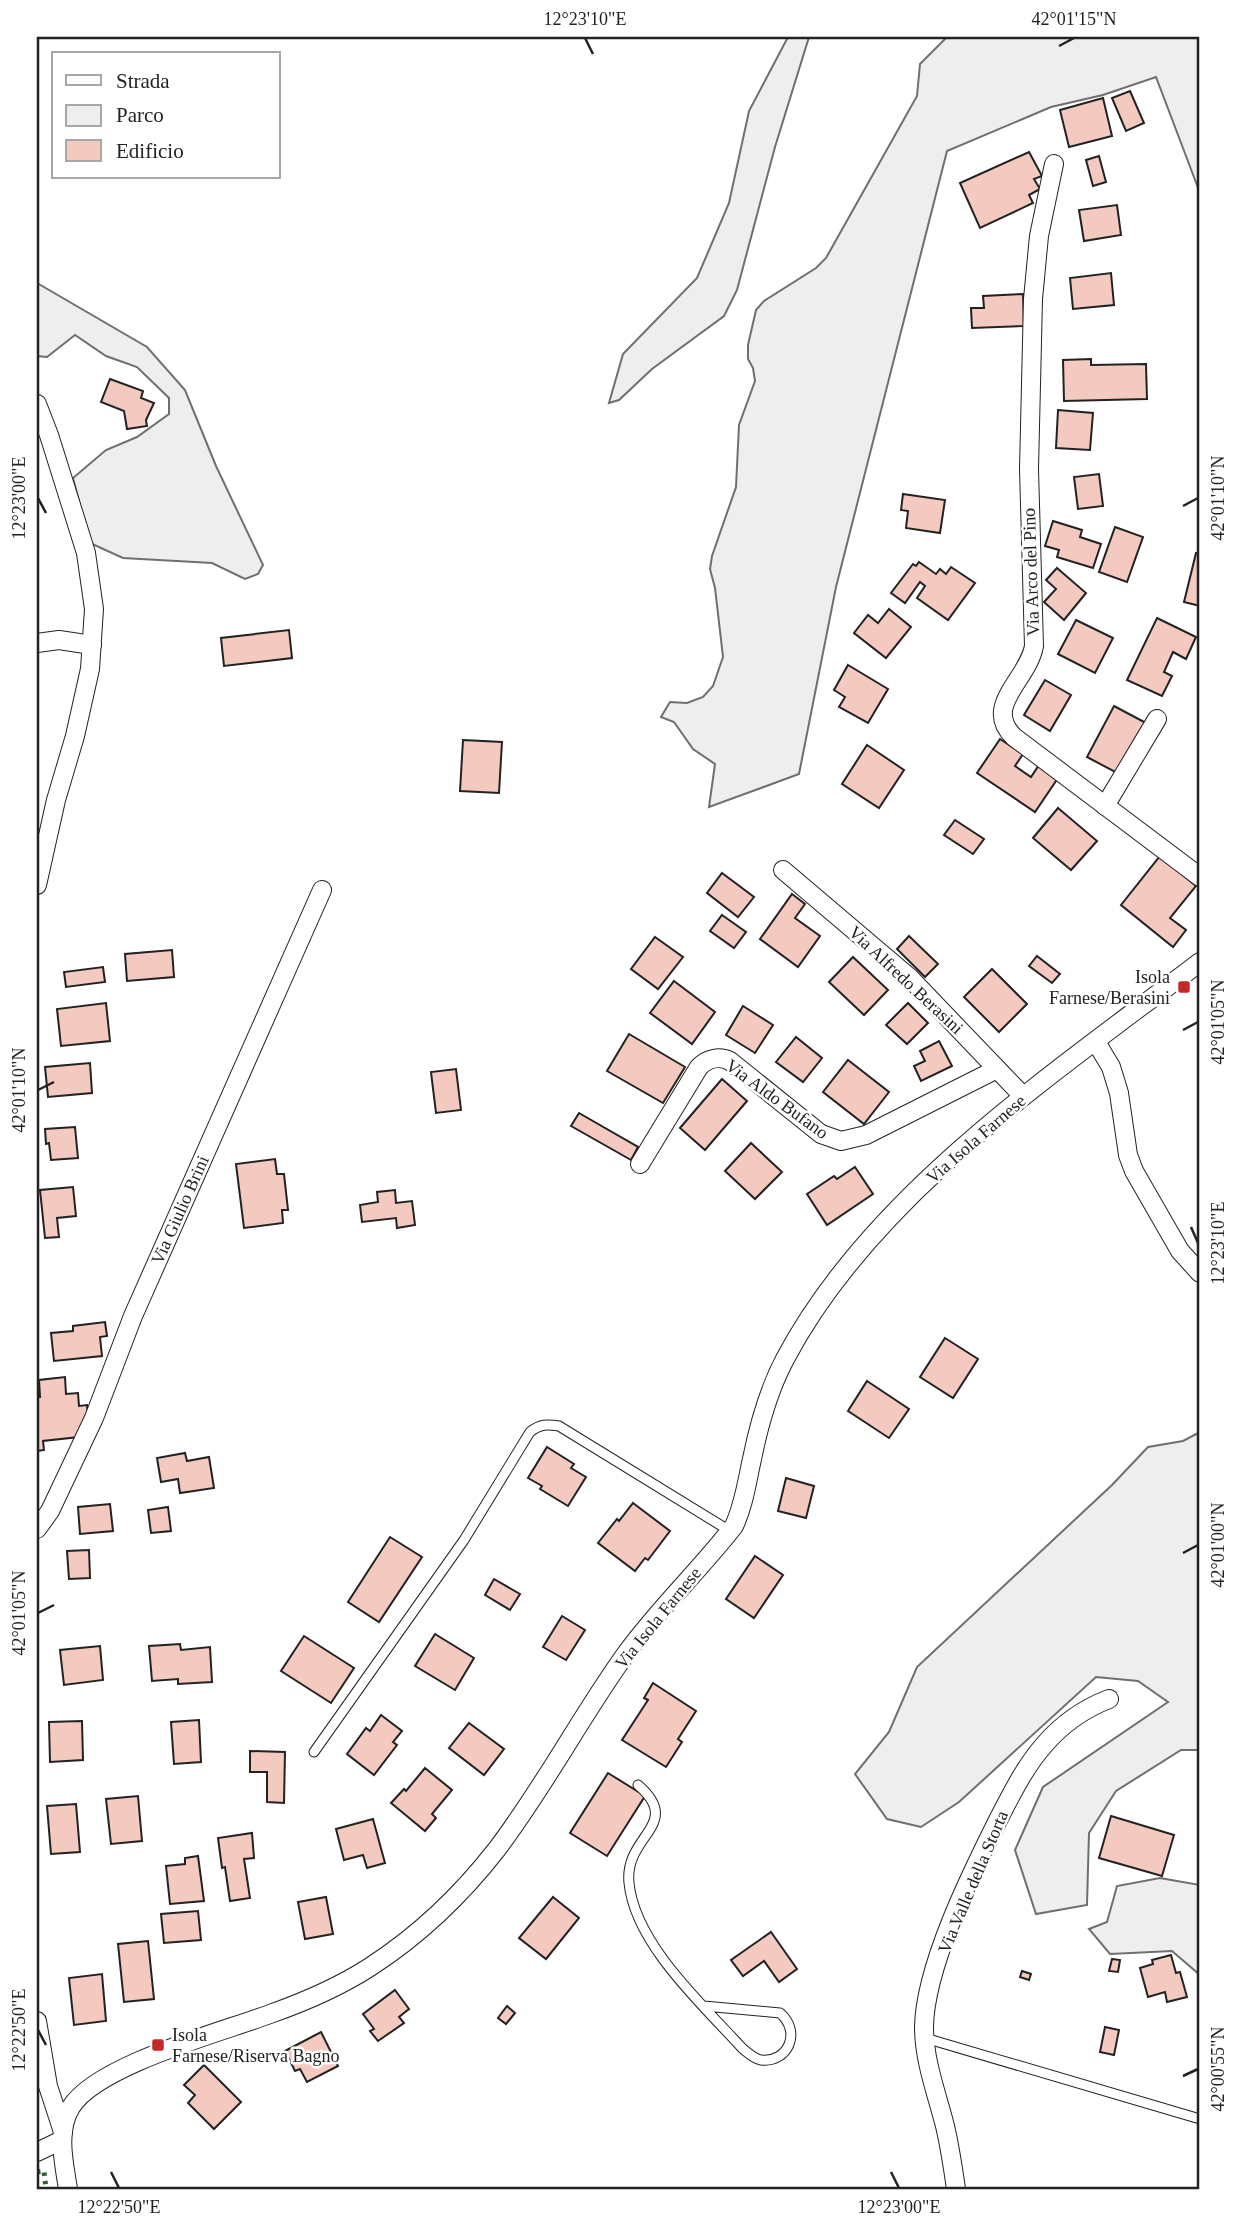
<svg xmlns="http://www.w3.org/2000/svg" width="1237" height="2226" font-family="Georgia,serif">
<rect width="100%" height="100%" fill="#fff"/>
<g fill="#eee" stroke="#6f6f6f" stroke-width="2">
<polygon points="788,37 809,37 775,147 737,290 724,316 652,369 619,400 609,403 623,354 697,278 729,203 749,111"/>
<polygon points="947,37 1200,37 1200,193 1156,77 1103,95 1051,107 947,151 836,587 799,774 709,807 715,764 693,749 674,722 661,717 670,702 687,703 703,697 713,686 723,657 715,588 710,569 712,556 736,487 739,425 755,381 753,368 748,359 748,345 756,310 764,301 816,268 826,258 917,96 920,64"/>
<polygon points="37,283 147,347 185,390 216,466 263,565 258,574 245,579 212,563 123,558 90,543 73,478 106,450 137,437 169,414 169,398 137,367 106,356 75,335 47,357 37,356"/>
<polygon points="1200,1432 1200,1750 1181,1750 1116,1791 1089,1833 1087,1905 1036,1914 1015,1850 1043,1787 1168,1702 1138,1681 1096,1677 959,1802 921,1827 887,1819 855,1774 889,1732 917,1667 1112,1485 1148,1447 1183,1441"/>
<polygon points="1160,1878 1200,1885 1200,1975 1172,1951 1110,1954 1089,1929 1107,1922 1117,1886"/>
</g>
<g fill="#f3c9c0" stroke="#222" stroke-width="2">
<polygon points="1130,91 1144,123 1126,131 1112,98"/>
<polygon points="1103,98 1112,136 1069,147 1060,110"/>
<polygon points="1029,152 1042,176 1034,179 1040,189 1029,195 1033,203 980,228 960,183"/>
<polygon points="1099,156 1106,182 1093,186 1086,160"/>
<polygon points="1117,205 1121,235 1084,241 1079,210"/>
<polygon points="1111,273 1114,305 1073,309 1070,278"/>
<polygon points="1023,294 1024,326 972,328 971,308 984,308 983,296"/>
<polygon points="1091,359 1091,365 1146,364 1147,399 1064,401 1063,360"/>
<polygon points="110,379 143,391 141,398 154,403 146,420 147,426 127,429 124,411 101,402"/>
<polygon points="1058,410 1093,413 1090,450 1056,448"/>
<polygon points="1099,474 1103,506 1078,509 1074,477"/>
<polygon points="903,494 945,500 940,533 906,528 908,511 901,510"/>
<polygon points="1053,521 1082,530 1080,537 1101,544 1093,568 1057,557 1059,550 1045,546"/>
<polygon points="1115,527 1143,537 1127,582 1099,572"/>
<polygon points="1196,553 1200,554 1200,606 1184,602"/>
<polygon points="919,562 936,574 940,569 946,574 951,567 975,583 948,620 917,598 925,586 920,582 905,603 891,593 913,564 916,566"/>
<polygon points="1057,568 1086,593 1064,620 1044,602 1056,589 1046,580"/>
<polygon points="889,609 911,627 886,658 854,633 868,615 878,623"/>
<polygon points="1157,618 1196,637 1186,659 1173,652 1164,672 1172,676 1162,696 1127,680"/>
<polygon points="1076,620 1113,638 1095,673 1058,654"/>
<polygon points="289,630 292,658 224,666 221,638"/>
<polygon points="848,665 888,689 868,723 839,707 845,697 834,690"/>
<polygon points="1045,680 1071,695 1050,731 1024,715"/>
<polygon points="1114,706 1146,723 1119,774 1087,757"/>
<polygon points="1000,739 1023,754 1015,766 1031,777 1039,765 1058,778 1035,812 977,773"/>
<polygon points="463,740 502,742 499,793 460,791"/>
<polygon points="867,745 904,770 879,808 842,784"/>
<polygon points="1058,808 1097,841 1071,870 1033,838"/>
<polygon points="955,820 984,839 973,854 944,835"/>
<polygon points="1160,856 1196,886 1170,918 1186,930 1173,947 1121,905"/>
<polygon points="722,873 754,897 738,917 707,893"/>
<polygon points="792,894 805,904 795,918 820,936 798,967 760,939"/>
<polygon points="722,915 746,932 734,948 710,931"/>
<polygon points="909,936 938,964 925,977 897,949"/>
<polygon points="655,937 683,957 658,989 631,969"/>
<polygon points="172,950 174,977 127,981 125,954"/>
<polygon points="1037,956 1060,974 1052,983 1029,966"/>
<polygon points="853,957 888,990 864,1015 829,982"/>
<polygon points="103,967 105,982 66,987 64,972"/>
<polygon points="992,969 1027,1004 999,1032 964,997"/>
<polygon points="674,981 715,1012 692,1044 650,1013"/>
<polygon points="106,1003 110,1041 61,1046 57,1009"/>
<polygon points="908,1003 928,1023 907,1044 886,1025"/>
<polygon points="743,1006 773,1025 755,1053 726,1035"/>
<polygon points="629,1034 685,1067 663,1103 607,1071"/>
<polygon points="796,1037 822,1058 803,1082 776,1062"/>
<polygon points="939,1041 952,1066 921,1081 914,1066 925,1061 920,1051"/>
<polygon points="848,1060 889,1092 864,1124 823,1092"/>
<polygon points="90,1063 92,1093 48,1097 45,1067"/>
<polygon points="456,1069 461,1110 436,1113 431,1072"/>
<polygon points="722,1079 747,1101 705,1150 680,1128"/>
<polygon points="579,1113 638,1147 631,1160 571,1126"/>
<polygon points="75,1127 78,1158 51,1160 49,1143 46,1144 45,1129"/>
<polygon points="751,1143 782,1172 755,1199 725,1171"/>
<polygon points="275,1159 277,1174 284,1174 288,1210 282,1210 283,1223 244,1228 236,1164"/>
<polygon points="855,1167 873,1194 827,1225 807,1194 834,1176 837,1179"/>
<polygon points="73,1187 76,1216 57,1218 59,1237 45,1238 40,1190"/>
<polygon points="395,1190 396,1203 412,1201 415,1225 397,1228 396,1218 362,1222 360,1205 378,1202 377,1192"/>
<polygon points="105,1322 107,1336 100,1337 102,1356 54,1361 51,1333 73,1331 73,1326"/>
<polygon points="945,1338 978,1359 953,1398 920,1377"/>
<polygon points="65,1377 66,1394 78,1393 79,1406 87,1405 88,1419 79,1437 43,1441 44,1450 37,1451 37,1397 40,1397 39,1380"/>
<polygon points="867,1381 909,1409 889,1438 848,1411"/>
<polygon points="547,1447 574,1464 571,1468 586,1477 568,1506 540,1489 542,1486 528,1478"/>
<polygon points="185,1453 187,1461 209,1457 214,1488 180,1493 178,1479 161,1482 157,1458"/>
<polygon points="786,1478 814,1486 806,1518 778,1511"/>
<polygon points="633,1503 670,1531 648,1560 645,1558 635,1571 598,1543 617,1519 619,1521"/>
<polygon points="110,1504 113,1531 80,1534 78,1507"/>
<polygon points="168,1507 171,1531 151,1533 148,1510"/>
<polygon points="390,1537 422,1557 379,1622 348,1602"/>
<polygon points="89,1550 90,1578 69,1579 67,1551"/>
<polygon points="755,1556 783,1575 754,1618 726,1599"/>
<polygon points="494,1579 520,1594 510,1610 485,1595"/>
<polygon points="562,1616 585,1630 566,1660 543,1647"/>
<polygon points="435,1634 474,1658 455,1690 415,1666"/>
<polygon points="304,1636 354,1668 331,1703 281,1671"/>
<polygon points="180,1644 181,1650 210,1647 212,1682 178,1684 178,1679 152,1681 149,1646"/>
<polygon points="100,1646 103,1680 64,1685 60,1650"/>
<polygon points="653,1683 696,1711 678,1739 682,1742 666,1767 622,1740 648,1700 644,1698"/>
<polygon points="381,1715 402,1731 393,1742 397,1745 374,1775 347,1754 366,1728 370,1731"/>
<polygon points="199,1720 201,1762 174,1764 171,1722"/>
<polygon points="82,1721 83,1760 50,1762 49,1722"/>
<polygon points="469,1723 504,1749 484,1775 449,1748"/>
<polygon points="250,1751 285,1752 284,1803 267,1802 267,1772 250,1772"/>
<polygon points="425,1768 452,1790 432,1814 436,1818 425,1831 391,1803 404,1789 406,1791"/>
<polygon points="608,1773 645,1796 607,1856 570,1833"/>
<polygon points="138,1796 142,1841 111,1844 106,1799"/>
<polygon points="76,1804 80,1852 51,1854 47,1806"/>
<polygon points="1111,1816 1174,1835 1162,1876 1099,1858"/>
<polygon points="373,1819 385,1863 367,1868 363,1855 344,1860 336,1829"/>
<polygon points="252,1833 254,1858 244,1859 250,1898 230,1901 225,1867 222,1868 218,1838"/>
<polygon points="198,1856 204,1901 170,1904 166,1866 185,1864 185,1858"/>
<polygon points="326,1897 333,1934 305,1939 298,1902"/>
<polygon points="553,1897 579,1918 546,1959 519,1938"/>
<polygon points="198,1911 201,1940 164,1943 161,1914"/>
<polygon points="771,1932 797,1969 779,1982 764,1961 743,1976 731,1960"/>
<polygon points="148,1941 154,1999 124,2002 118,1944"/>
<polygon points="1171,1955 1176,1973 1180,1972 1187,1997 1167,2002 1165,1992 1148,1997 1140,1968 1153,1964 1152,1960"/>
<polygon points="1112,1959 1120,1960 1118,1972 1109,1971"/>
<polygon points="1022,1971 1031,1974 1029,1980 1020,1977"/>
<polygon points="102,1974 106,2021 74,2025 69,1978"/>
<polygon points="395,1990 409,2009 399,2017 404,2023 378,2041 370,2031 374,2029 363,2014"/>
<polygon points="507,2006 515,2013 506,2024 498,2018"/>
<polygon points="1105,2027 1119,2030 1114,2055 1100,2052"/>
<polygon points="321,2032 338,2066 307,2082 300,2069 295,2071 285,2051"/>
<polygon points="204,2065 241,2102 214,2129 188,2103 195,2095 184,2085"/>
</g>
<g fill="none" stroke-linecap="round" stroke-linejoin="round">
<defs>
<g id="service">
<path d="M314,1752L464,1540L530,1432C540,1424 547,1424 559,1426L730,1531"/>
<path d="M638,1785C684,1825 624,1835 629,1883C635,1944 703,2005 742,2048C748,2053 754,2059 761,2060C788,2063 802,2032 780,2013L704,2006"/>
<polyline points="925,2038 1200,2119"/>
</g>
<g id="minor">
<path d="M1054,164L1039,236L1033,299L1029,469L1034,646C1028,680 982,706 1014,737L1200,877"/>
<polyline points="37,404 49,435 86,553 94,609 90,669 75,736 56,800 37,885"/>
<polyline points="37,643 59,640 92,645"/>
<polyline points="1105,806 1157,719"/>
<polyline points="783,870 909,977 1023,1096"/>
<polyline points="1096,1042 1111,1067 1119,1093 1128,1155 1134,1171 1180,1251 1200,1273"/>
<path d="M640,1164L699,1067C708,1058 720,1056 730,1061L821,1134L841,1141L866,1135L997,1069"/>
<polyline points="37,1529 50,1511 94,1418 133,1316 322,890"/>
<polyline points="37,2021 48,2086 63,2132"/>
<polyline points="37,2152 62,2140"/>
<path d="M68,2189C64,2163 56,2131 71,2107C97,2065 222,2032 270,2014C304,2002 339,1987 370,1967C418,1936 462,1894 497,1849C544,1787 580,1718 625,1655C658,1609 700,1570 734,1526C744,1505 747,1481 752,1459C759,1424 768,1391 785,1359C872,1194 1055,1073 1200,962"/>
<path d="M956,2189C953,2168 950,2147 945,2126C937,2094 924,2061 924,2027C925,1967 970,1876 997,1822C1011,1795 1024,1768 1044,1745C1062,1724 1083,1709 1109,1699"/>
</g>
</defs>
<use href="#service" stroke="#222" stroke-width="11"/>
<use href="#minor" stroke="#222" stroke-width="20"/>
<use href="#service" stroke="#fff" stroke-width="9"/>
<use href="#minor" stroke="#fff" stroke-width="18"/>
<polyline stroke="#2f5e38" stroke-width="5" stroke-dasharray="3.5 5" stroke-linecap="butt" points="37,2172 44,2171 46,2189"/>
</g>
<path fill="none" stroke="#222" stroke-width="2.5" d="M585,38L593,54M1059,46L1074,38M38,498L46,513M1183,506L1198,498M1183,1030L1198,1022M38,1090L54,1082M1191,1227L1198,1243M1183,1553L1198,1545M38,1613L54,1605M38,2030L46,2045M1183,2076L1198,2069M111,2172L119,2188M891,2172L899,2188"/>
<g fill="#c62828" stroke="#fff" stroke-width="2.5">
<rect x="1177" y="980" width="14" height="14" rx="3.5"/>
<rect x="151" y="2038" width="14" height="14" rx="3.5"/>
</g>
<g text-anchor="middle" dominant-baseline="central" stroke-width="5" stroke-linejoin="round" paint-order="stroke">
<g font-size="18" fill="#222" stroke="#fff">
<text transform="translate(1031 572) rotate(-92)">Via Arco del Pino</text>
<text transform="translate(906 980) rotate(43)">Via Alfredo Berasini</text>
<text transform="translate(777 1099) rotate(36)">Via Aldo Bufano</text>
<text transform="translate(976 1139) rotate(-41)">Via Isola Farnese</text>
<text transform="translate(180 1210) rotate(-66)">Via Giulio Brini</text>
<text transform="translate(658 1618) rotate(-51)">Via Isola Farnese</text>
<text transform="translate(973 1882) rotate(-67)">Via Valle della Storta</text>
</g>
<g font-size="18" fill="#222" stroke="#fff" text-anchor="end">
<text x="1170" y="977">Isola<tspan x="1170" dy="21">Farnese/Berasini</tspan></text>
<text x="172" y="2035" text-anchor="start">Isola<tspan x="172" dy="21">Farnese/Riserva Bagno</tspan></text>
</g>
</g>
<rect width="1237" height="2226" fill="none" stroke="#ffffff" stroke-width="77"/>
<rect x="52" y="52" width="228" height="126" fill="#ffffff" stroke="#a7a7a7" stroke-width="2"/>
<rect x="66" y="75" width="35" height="10" fill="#ffffff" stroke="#a7a7a7" stroke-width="2"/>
<text x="116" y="88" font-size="21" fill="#222222">Strada</text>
<rect x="66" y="105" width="35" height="21" fill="#eeeeee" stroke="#a7a7a7" stroke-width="2"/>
<text x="116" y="122" font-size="21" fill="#222222">Parco</text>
<rect x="66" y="140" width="35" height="21" fill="#f3c9c0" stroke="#a7a7a7" stroke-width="2"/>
<text x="116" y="158" font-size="21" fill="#222222">Edificio</text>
<rect x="38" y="38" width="1160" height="2150" fill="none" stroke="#222" stroke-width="2.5"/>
<g font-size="18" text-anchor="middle" fill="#222">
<text x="585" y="25">12°23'10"E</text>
<text x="1074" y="25">42°01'15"N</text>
<text transform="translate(19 498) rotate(-90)" y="6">12°23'00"E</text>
<text transform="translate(1218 498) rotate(-90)" y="6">42°01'10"N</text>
<text transform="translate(1218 1022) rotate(-90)" y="6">42°01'05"N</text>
<text transform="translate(19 1090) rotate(-90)" y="6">42°01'10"N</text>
<text transform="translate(1218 1243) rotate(-90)" y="6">12°23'10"E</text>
<text transform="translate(1218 1545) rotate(-90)" y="6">42°01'00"N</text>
<text transform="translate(19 1613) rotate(-90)" y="6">42°01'05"N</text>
<text transform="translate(19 2030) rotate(-90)" y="6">12°22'50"E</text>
<text transform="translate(1218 2069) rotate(-90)" y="6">42°00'55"N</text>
<text x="119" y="2213">12°22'50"E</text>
<text x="899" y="2213">12°23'00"E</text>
</g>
</svg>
